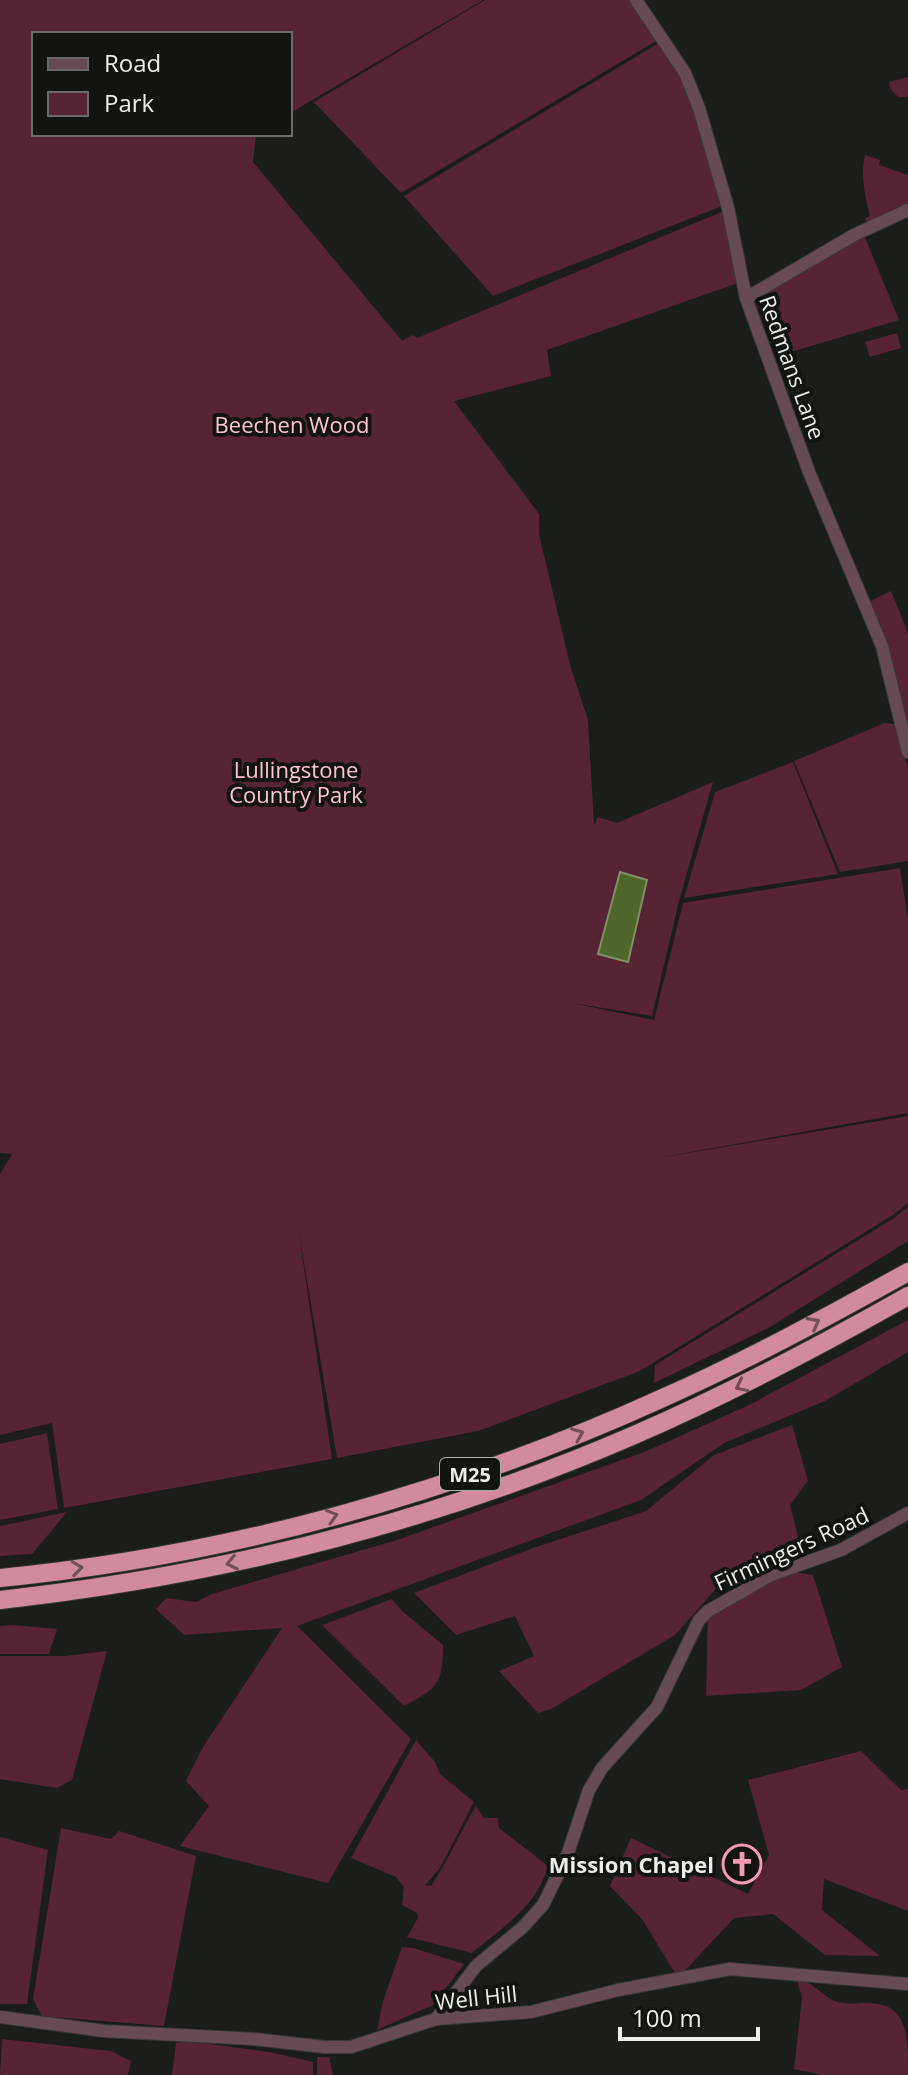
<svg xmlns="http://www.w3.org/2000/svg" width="908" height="2075" font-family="'Open Sans',sans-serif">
<rect width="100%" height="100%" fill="#1a1d18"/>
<g fill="#572434">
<polygon points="0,0 483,0 290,113 290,34 34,34 34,134 256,134 253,162 402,341 413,335 417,338 724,211 738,283 547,350 551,376 454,401 539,514 539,534 570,665 588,720 594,825 598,817 617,823 713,782 679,901 652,1016 572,1003 654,1020 683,903 900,868 908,921 908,1113 652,1159 908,1116 908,1203 893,1215 640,1371 478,1431 337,1458 298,1227 332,1459 64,1508 52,1423 0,1435 0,1174 12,1154 0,1153"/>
<polygon points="485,0 629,0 656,41 401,193 314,102"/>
<polygon points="659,43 682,75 722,206 493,296 404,196"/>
<polygon points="908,77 908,97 898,97 890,88 889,82"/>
<path d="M865,155L880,160L879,165L908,175V205L867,222L865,218L870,216C865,197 860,174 865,155Z"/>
<polygon points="864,235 899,320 777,356 754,297"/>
<polygon points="897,333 901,348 870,357 865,342"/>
<polygon points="891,591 908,633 908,736 866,603"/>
<polygon points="885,723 895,724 908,768 908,861 840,872 794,761"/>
<polygon points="793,762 838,874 684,898 715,792"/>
<polygon points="908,1207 908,1241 770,1327 654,1383 655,1365 894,1218"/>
<polygon points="908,1320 908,1352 825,1401 724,1443 641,1500 297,1626 411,1739 328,1883 180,1846 209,1806 186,1781 203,1747 282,1628 184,1635 156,1609 166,1598 196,1602 212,1594 397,1540 647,1451 749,1405"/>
<polygon points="792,1425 808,1481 790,1505 801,1548 728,1575 675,1635 551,1709 538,1713 499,1671 534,1656 515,1616 456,1635 414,1593 536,1547 646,1511 714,1455"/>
<polygon points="47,1433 58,1509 0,1520 0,1444"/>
<polygon points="67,1512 32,1554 0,1556 0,1526"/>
<polygon points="785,1571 813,1575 842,1667 801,1690 706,1696 708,1611"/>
<path d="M392,1599L402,1611L443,1645C443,1685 437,1688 404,1706L322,1625Z"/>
<polygon points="13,1625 57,1629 49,1654 0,1654 0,1626"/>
<polygon points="107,1651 72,1780 57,1788 0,1779 0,1656 65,1656"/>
<path d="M416,1740L435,1762L440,1774L474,1802L440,1868L425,1885L431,1886C449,1859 460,1832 476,1806L484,1818H498L499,1828L548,1866C538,1905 502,1928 472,1953L407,1937L418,1918L417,1913L402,1905L404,1887L396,1877L351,1858Z"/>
<polygon points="861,1751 901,1790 908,1789 908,1911 824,1879 822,1910 880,1956 825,1955 773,1914 734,1918 678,1978 642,1919 610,1886 631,1838 748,1894 769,1855 748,1780"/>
<polygon points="61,1828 111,1839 119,1831 196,1856 164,2026 42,2016 33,1999"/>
<polygon points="0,1837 48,1850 27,2004 0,2004"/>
<polygon points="402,1947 413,1948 464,1964 433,2005 377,2030 383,2001"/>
<path d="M797,1980C814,1981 820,1995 835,2001C844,2005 857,2003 867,2003C908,2003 908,2034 908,2075H822L794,2069L802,1998Z"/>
<polygon points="2,2039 111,2051 131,2061 128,2075 0,2075"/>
<polygon points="188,2041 269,2052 313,2062 313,2075 172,2075 176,2043"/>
<polygon points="317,2057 329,2057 333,2075 317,2075"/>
</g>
<polygon fill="#50662b" stroke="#7f8f64" stroke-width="2" points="620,872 647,880 628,962 598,954"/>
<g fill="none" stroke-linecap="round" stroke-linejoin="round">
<defs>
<g id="minor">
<polyline points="636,0 685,73 699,108 728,208 746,298 809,472 882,646 908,752"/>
<polyline points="746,298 854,235 908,210"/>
<polyline points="0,2017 104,2031 254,2039 324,2047 351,2047 436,2019 531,2012 618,1990 730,1969 908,1984"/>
<polyline points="436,2019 476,1966 523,1927 543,1905 567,1856 589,1790 602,1768 657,1707 699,1620 708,1611 771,1575 841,1550 908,1513"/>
</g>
<g id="highway">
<path d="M0,1578C228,1556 457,1492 665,1397C748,1360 829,1316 908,1272"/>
<path d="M0,1600C217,1576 431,1523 632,1436C727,1395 818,1347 908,1296"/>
</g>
</defs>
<use href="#minor" stroke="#373a35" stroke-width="14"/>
<use href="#highway" stroke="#373a35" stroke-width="20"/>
<use href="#minor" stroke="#674b52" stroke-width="12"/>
<use href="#highway" stroke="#d28b9d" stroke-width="18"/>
</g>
<defs><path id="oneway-chevron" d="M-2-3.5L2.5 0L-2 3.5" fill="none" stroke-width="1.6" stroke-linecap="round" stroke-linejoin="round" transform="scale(2)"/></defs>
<g stroke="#725056">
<use href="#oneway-chevron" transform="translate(814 1323) rotate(-28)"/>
<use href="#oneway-chevron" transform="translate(741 1386) rotate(154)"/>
<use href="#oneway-chevron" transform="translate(578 1434) rotate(-22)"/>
<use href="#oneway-chevron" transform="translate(332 1516) rotate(-16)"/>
<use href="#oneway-chevron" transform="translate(232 1563) rotate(168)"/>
<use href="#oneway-chevron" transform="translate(77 1568) rotate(-8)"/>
</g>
<defs>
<symbol id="church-ring" viewBox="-11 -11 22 22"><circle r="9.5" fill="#11140f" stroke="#f19ab1" stroke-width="1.5"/><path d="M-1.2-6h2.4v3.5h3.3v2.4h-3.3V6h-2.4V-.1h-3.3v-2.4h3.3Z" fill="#f19ab1"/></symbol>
</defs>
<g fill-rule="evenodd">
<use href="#church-ring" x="720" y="1842" width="44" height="44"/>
</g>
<g text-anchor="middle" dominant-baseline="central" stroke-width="8" stroke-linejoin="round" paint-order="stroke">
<rect fill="#11140f" stroke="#aaada8" stroke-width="2" x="440" y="1458" width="60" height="32" rx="6"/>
<g font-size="20" font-weight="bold" fill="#eceeea">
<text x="470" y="1474">M25</text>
</g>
<g font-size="22" fill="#eceeea" stroke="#11140f">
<text transform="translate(793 367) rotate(70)">Redmans Lane</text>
<text transform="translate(791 1548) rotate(-25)">Firmingers Road</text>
<text transform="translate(476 1997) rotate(-6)">Well Hill</text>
</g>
<g font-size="22" fill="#fec2d0" stroke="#11140f">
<text x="292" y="424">Beechen Wood</text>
<text x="296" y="769">Lullingstone<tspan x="296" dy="25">Country Park</tspan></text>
</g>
<g font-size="22" font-weight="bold" fill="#eceeea" stroke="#11140f" text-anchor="end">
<text x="714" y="1864">Mission Chapel</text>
</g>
</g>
<rect x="32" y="32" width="260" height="104" fill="#11140f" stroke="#696b67" stroke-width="2"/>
<rect x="48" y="58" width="40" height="12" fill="#674b52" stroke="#696b67" stroke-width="2"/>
<text x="104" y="72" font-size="24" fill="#eceeea">Road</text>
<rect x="48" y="92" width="40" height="24" fill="#572434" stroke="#696b67" stroke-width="2"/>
<text x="104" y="112" font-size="24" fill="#eceeea">Park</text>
<path d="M620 2027v12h138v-12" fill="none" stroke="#eceeea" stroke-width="4"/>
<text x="632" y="2027" font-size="24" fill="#eceeea" stroke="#11140f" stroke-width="6" paint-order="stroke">100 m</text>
</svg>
